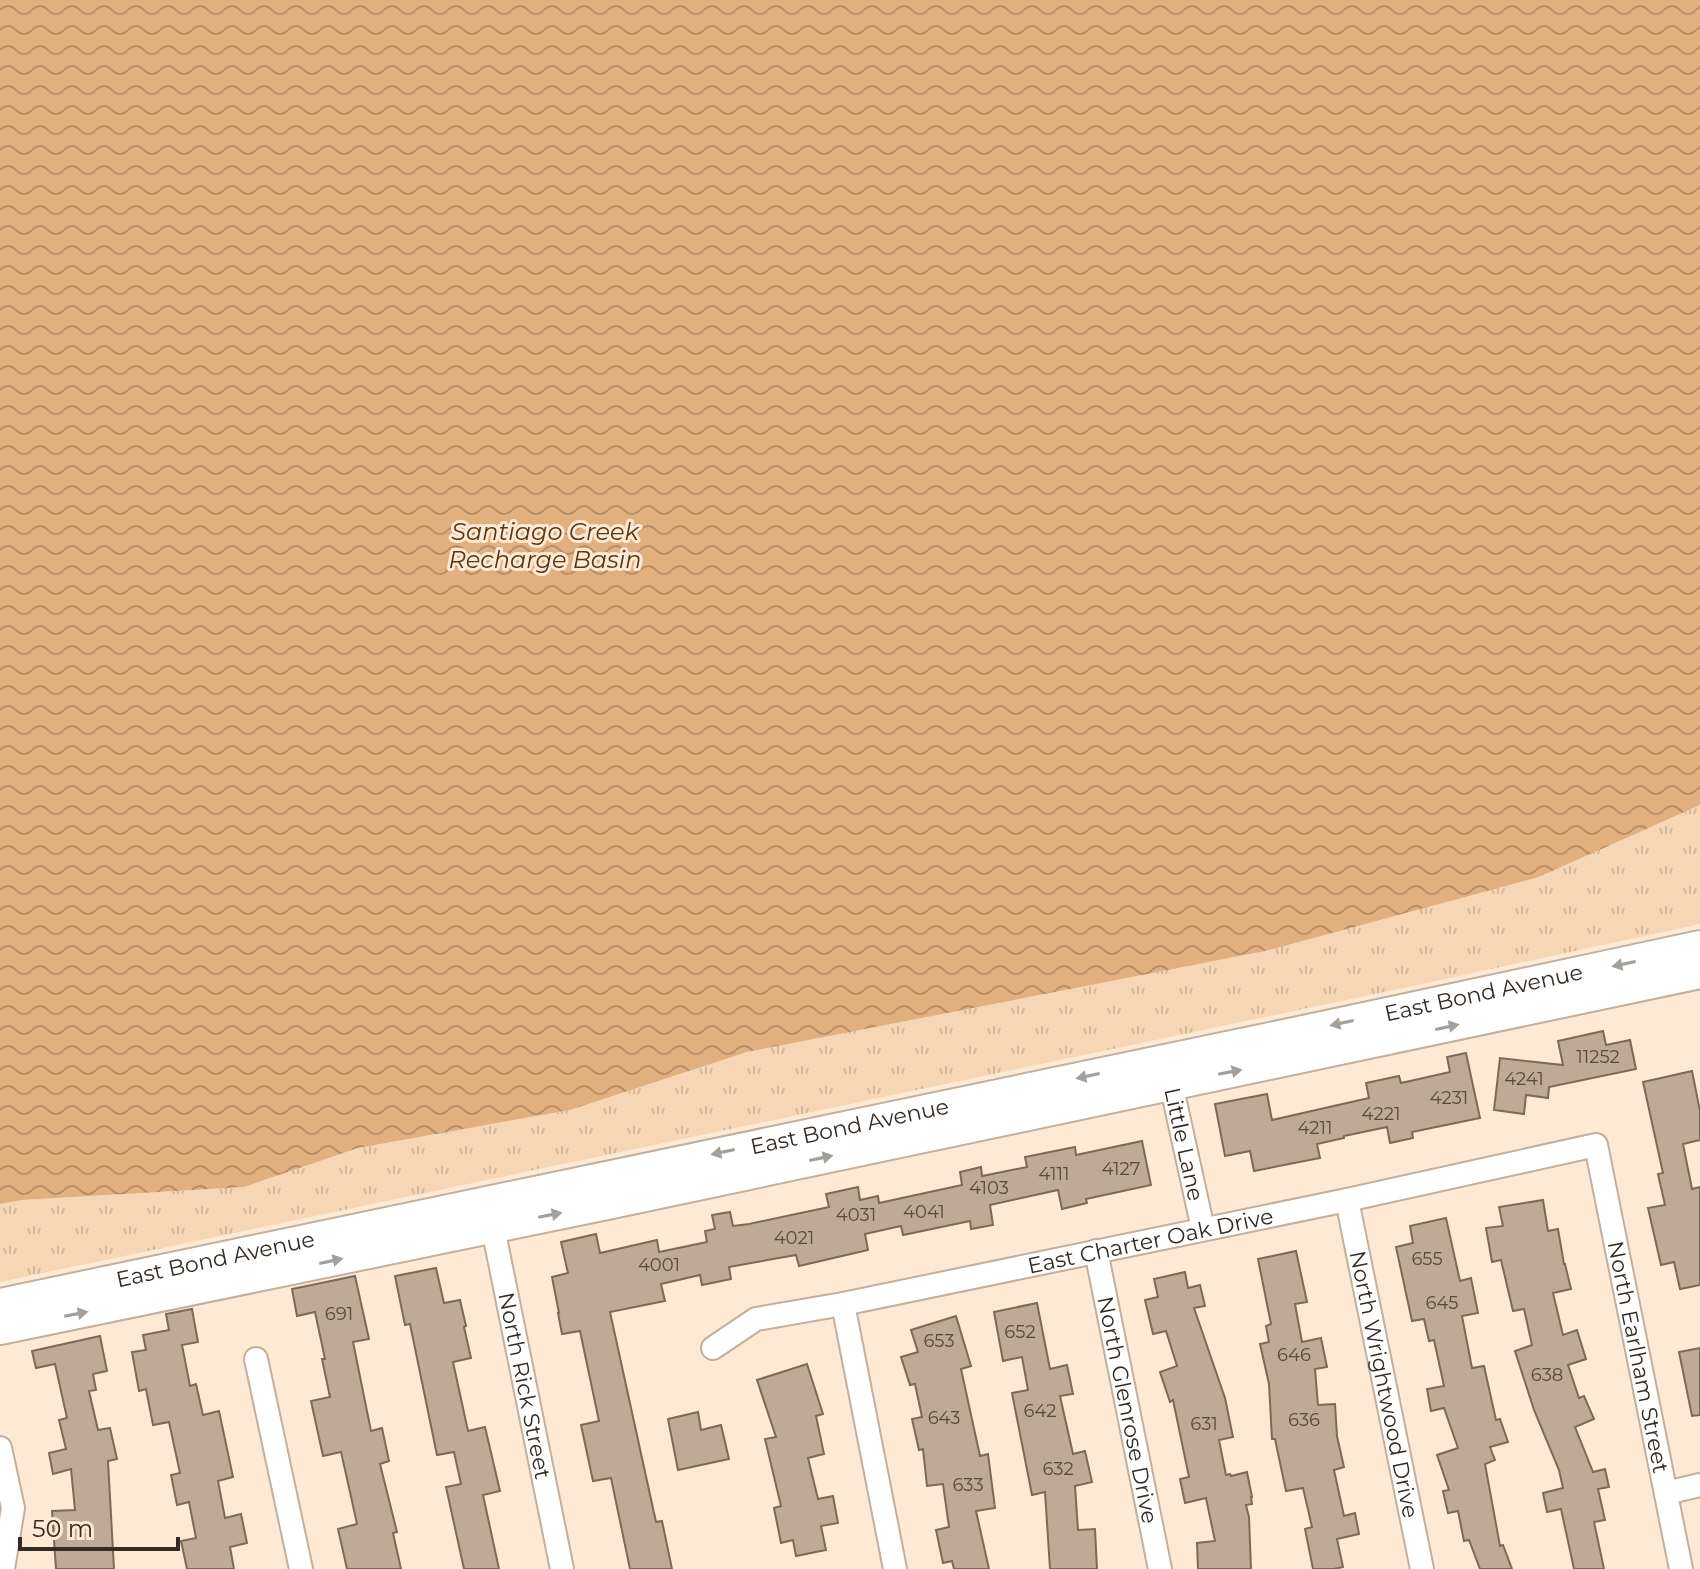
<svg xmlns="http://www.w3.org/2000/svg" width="1700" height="1569" font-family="Montserrat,sans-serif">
<defs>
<pattern id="grass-tufts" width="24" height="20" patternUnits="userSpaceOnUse" patternTransform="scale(2)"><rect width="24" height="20" fill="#f7d6b6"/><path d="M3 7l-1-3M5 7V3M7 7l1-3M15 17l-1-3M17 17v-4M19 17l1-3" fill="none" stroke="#d4b89c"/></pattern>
<pattern id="water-waves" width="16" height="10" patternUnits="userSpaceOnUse" patternTransform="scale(2)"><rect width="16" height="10" fill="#e2b07f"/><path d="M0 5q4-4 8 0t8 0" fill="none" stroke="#b88f68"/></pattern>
</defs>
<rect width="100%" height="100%" fill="#fee9d5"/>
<polygon fill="url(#grass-tufts)" points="1700,805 1700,924 1380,993 0,1282 0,1204 22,1200 244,1187 358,1148 570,1110 747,1052 1539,877"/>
<polygon fill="url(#water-waves)" points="0,0 1700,0 1700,805 1539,877 1265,951 747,1052 570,1110 358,1148 244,1187 22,1200 0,1204"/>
<g fill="#beaa97" stroke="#7c6a58" stroke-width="2">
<polygon points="1603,1031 1606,1045 1630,1040 1636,1069 1549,1087 1548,1098 1526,1095 1524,1114 1494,1110 1500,1058 1563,1065 1558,1041"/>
<polygon points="1466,1053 1480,1118 1412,1132 1413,1138 1390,1143 1387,1127 1344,1136 1344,1138 1317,1144 1320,1158 1254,1171 1250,1151 1225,1156 1215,1104 1267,1094 1272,1120 1369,1098 1366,1083 1399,1076 1401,1083 1450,1072 1447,1057"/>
<polygon points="1692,1071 1700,1111 1700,1140 1683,1144 1692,1189 1700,1187 1700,1285 1680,1289 1674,1262 1661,1265 1648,1208 1665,1205 1658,1174 1663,1173 1643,1082"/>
<polygon points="1142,1141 1151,1185 1086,1199 1087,1203 1062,1209 1058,1190 990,1205 993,1225 971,1229 970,1221 903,1235 901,1226 865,1234 868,1250 799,1266 796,1255 729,1267 731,1279 702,1285 700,1275 661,1284 665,1301 610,1312 656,1522 662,1521 672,1569 630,1569 611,1478 593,1481 581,1425 599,1421 580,1331 562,1334 558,1313 559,1313 552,1277 568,1273 561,1242 596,1234 600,1253 657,1240 659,1252 707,1242 705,1231 715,1229 712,1215 730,1212 733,1226 749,1224 829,1207 826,1194 858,1187 860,1200 878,1196 879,1203 962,1185 960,1172 981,1167 982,1176 1027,1167 1025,1157 1075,1147 1076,1155"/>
<polygon points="1543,1200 1548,1231 1558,1229 1564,1264 1565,1264 1571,1289 1553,1293 1563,1335 1577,1330 1586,1359 1568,1365 1579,1398 1584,1396 1594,1419 1575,1427 1593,1472 1605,1469 1609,1487 1598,1489 1605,1520 1594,1522 1604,1569 1574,1569 1561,1509 1547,1512 1543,1493 1563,1488 1559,1470 1534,1410 1515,1351 1532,1345 1524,1309 1513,1311 1501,1260 1492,1262 1486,1228 1503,1226 1499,1207"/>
<polygon points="1446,1218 1460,1281 1471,1278 1478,1313 1462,1316 1472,1368 1484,1366 1496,1420 1500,1419 1508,1442 1490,1447 1495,1460 1485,1464 1500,1546 1503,1545 1512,1569 1480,1569 1469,1540 1464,1541 1458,1511 1448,1513 1443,1491 1449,1490 1437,1455 1458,1448 1444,1408 1431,1411 1427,1389 1444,1386 1434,1340 1429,1341 1424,1319 1412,1321 1396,1247 1413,1243 1410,1226"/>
<polygon points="1296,1251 1307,1302 1295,1304 1302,1342 1321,1338 1327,1367 1315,1369 1318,1405 1335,1404 1337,1436 1344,1467 1334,1470 1344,1516 1355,1513 1359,1534 1337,1539 1343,1567 1334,1569 1313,1569 1305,1529 1312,1527 1303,1488 1286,1491 1275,1439 1272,1439 1269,1384 1260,1344 1269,1342 1266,1326 1271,1324 1258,1259"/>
<polygon points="436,1268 444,1303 460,1300 466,1326 464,1327 471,1358 453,1362 468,1431 485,1427 500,1491 483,1495 499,1569 464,1569 446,1487 461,1484 454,1452 437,1455 410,1324 405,1325 395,1276"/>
<polygon points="1185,1272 1188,1288 1200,1285 1205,1306 1194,1308 1225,1398 1233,1437 1219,1440 1226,1475 1230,1474 1231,1476 1247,1472 1252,1497 1251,1497 1252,1504 1246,1505 1249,1517 1251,1569 1198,1569 1197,1543 1215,1541 1206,1498 1185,1503 1180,1479 1189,1477 1173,1400 1170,1402 1160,1372 1177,1366 1166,1331 1153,1334 1145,1300 1158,1297 1154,1279"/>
<polygon points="355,1276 369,1339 353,1342 371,1431 382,1428 389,1461 380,1464 397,1532 393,1533 401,1569 347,1569 338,1529 357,1524 350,1492 341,1452 323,1456 311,1401 330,1397 322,1359 325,1359 315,1312 297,1316 292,1289"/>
<polygon points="1037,1303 1050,1369 1067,1365 1073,1394 1060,1396 1073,1454 1085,1451 1092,1482 1075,1486 1078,1530 1095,1529 1097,1569 1050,1569 1045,1492 1032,1495 1012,1393 1028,1390 1022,1357 1003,1361 994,1312"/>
<polygon points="192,1309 198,1342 182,1345 190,1386 196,1384 203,1415 219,1411 233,1477 218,1481 225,1518 241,1514 247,1543 230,1547 234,1569 187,1569 181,1541 196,1538 189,1502 177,1505 171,1475 180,1473 169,1422 153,1425 146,1389 139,1391 132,1352 146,1350 143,1335 169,1330 166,1314"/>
<polygon points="956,1316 971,1366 961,1369 980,1456 988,1454 995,1508 976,1511 989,1569 954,1569 952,1561 943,1563 936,1530 949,1527 943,1484 927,1486 923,1449 919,1450 912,1419 922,1417 915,1384 910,1385 901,1357 918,1352 911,1330"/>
<polygon points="100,1336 107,1371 93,1374 96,1390 89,1391 98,1430 110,1428 117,1459 108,1461 114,1569 56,1569 52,1511 75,1510 71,1469 53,1474 49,1453 66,1449 59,1420 67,1418 55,1364 36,1368 32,1351"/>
<polygon points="1700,1348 1700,1415 1692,1416 1679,1352"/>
<polygon points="807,1364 823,1414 816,1416 824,1454 808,1458 818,1499 833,1496 838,1523 821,1526 826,1550 796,1556 793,1540 781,1543 774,1508 781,1506 765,1439 776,1437 757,1380"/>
<polygon points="698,1412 701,1430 721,1425 729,1459 678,1470 668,1419"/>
</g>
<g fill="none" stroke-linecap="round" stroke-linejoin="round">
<defs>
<g id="street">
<path id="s1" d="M1168,1070L1203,1229"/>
<path id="s2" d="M1347,1200L1422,1569"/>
<path id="s3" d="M490,1213L562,1569"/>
<path id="s4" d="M1096,1251L1160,1569"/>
<polyline points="843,1304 895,1569"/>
<path id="s5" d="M713,1348L756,1319L843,1304L1347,1200L1596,1145L1681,1569"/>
<polyline points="256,1359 301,1569"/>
<polyline points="0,1448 13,1508 3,1569"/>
<polyline points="1666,1493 1700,1485"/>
</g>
<g id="secondary">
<path id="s6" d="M0,1304L1332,1025L1700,946"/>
<polyline points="0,1329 607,1204 1700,973"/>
</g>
</defs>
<use href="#street" stroke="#c3af9c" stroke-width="26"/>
<use href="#secondary" stroke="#c3af9c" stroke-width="34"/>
<use href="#street" stroke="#fff" stroke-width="22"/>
<use href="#secondary" stroke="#fff" stroke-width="30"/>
</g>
<defs><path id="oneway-solid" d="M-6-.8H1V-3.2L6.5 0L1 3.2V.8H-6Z" transform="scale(2)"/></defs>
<g fill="#a3a09c">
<use href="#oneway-solid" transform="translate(1624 964) rotate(168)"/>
<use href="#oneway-solid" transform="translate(1342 1023) rotate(168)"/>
<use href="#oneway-solid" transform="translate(1447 1027) rotate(-12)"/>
<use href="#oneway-solid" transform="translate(1230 1072) rotate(-11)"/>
<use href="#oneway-solid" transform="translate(1088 1076) rotate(168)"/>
<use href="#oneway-solid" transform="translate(723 1152) rotate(168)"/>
<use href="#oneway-solid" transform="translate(821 1158) rotate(-12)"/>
<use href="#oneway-solid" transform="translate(550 1215) rotate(-11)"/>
<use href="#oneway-solid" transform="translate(331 1261) rotate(-12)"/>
<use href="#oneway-solid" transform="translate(76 1314) rotate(-11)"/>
</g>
<g text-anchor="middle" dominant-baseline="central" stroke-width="6" stroke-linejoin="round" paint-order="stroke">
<g font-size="18" fill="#564b41">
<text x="1598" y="1057">11252</text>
<text x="1524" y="1079">4241</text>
<text x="1449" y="1098">4231</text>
<text x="1381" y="1114">4221</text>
<text x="1315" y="1128">4211</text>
<text x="1121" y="1169">4127</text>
<text x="1054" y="1174">4111</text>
<text x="989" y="1188">4103</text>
<text x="924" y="1212">4041</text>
<text x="856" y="1215">4031</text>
<text x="794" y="1238">4021</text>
<text x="1427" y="1259">655</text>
<text x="659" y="1265">4001</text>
<text x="1442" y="1303">645</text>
<text x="339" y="1314">691</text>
<text x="1020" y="1332">652</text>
<text x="939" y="1341">653</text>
<text x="1294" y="1355">646</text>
<text x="1547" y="1375">638</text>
<text x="1040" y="1411">642</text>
<text x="944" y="1418">643</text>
<text x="1304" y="1420">636</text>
<text x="1204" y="1424">631</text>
<text x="1058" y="1469">632</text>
<text x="968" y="1485">633</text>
</g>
<g font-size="22" fill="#332b24" stroke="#fee9d5">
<text stroke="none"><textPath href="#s6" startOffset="1516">East Bond Avenue</textPath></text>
<text stroke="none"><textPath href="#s6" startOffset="868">East Bond Avenue</textPath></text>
<text stroke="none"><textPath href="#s1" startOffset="76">Little Lane</textPath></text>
<text stroke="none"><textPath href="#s5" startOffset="454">East Charter Oak Drive</textPath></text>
<text stroke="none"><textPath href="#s6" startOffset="220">East Bond Avenue</textPath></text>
<text stroke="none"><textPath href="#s5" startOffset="1126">North Earlham Street</textPath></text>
<text stroke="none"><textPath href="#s2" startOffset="188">North Wrightwood Drive</textPath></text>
<text stroke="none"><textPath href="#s3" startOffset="176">North Rick Street</textPath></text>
<text stroke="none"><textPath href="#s4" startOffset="162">North Glenrose Drive</textPath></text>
</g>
<g font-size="24" font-style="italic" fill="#593711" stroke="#fee9d5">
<text x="545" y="531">Santiago Creek<tspan x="545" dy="28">Recharge Basin</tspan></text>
</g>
</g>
<path d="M20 1537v12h158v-12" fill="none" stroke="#332b24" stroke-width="4"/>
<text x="32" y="1537" font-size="24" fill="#332b24" stroke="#fee9d5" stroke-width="6" paint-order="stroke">50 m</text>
</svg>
